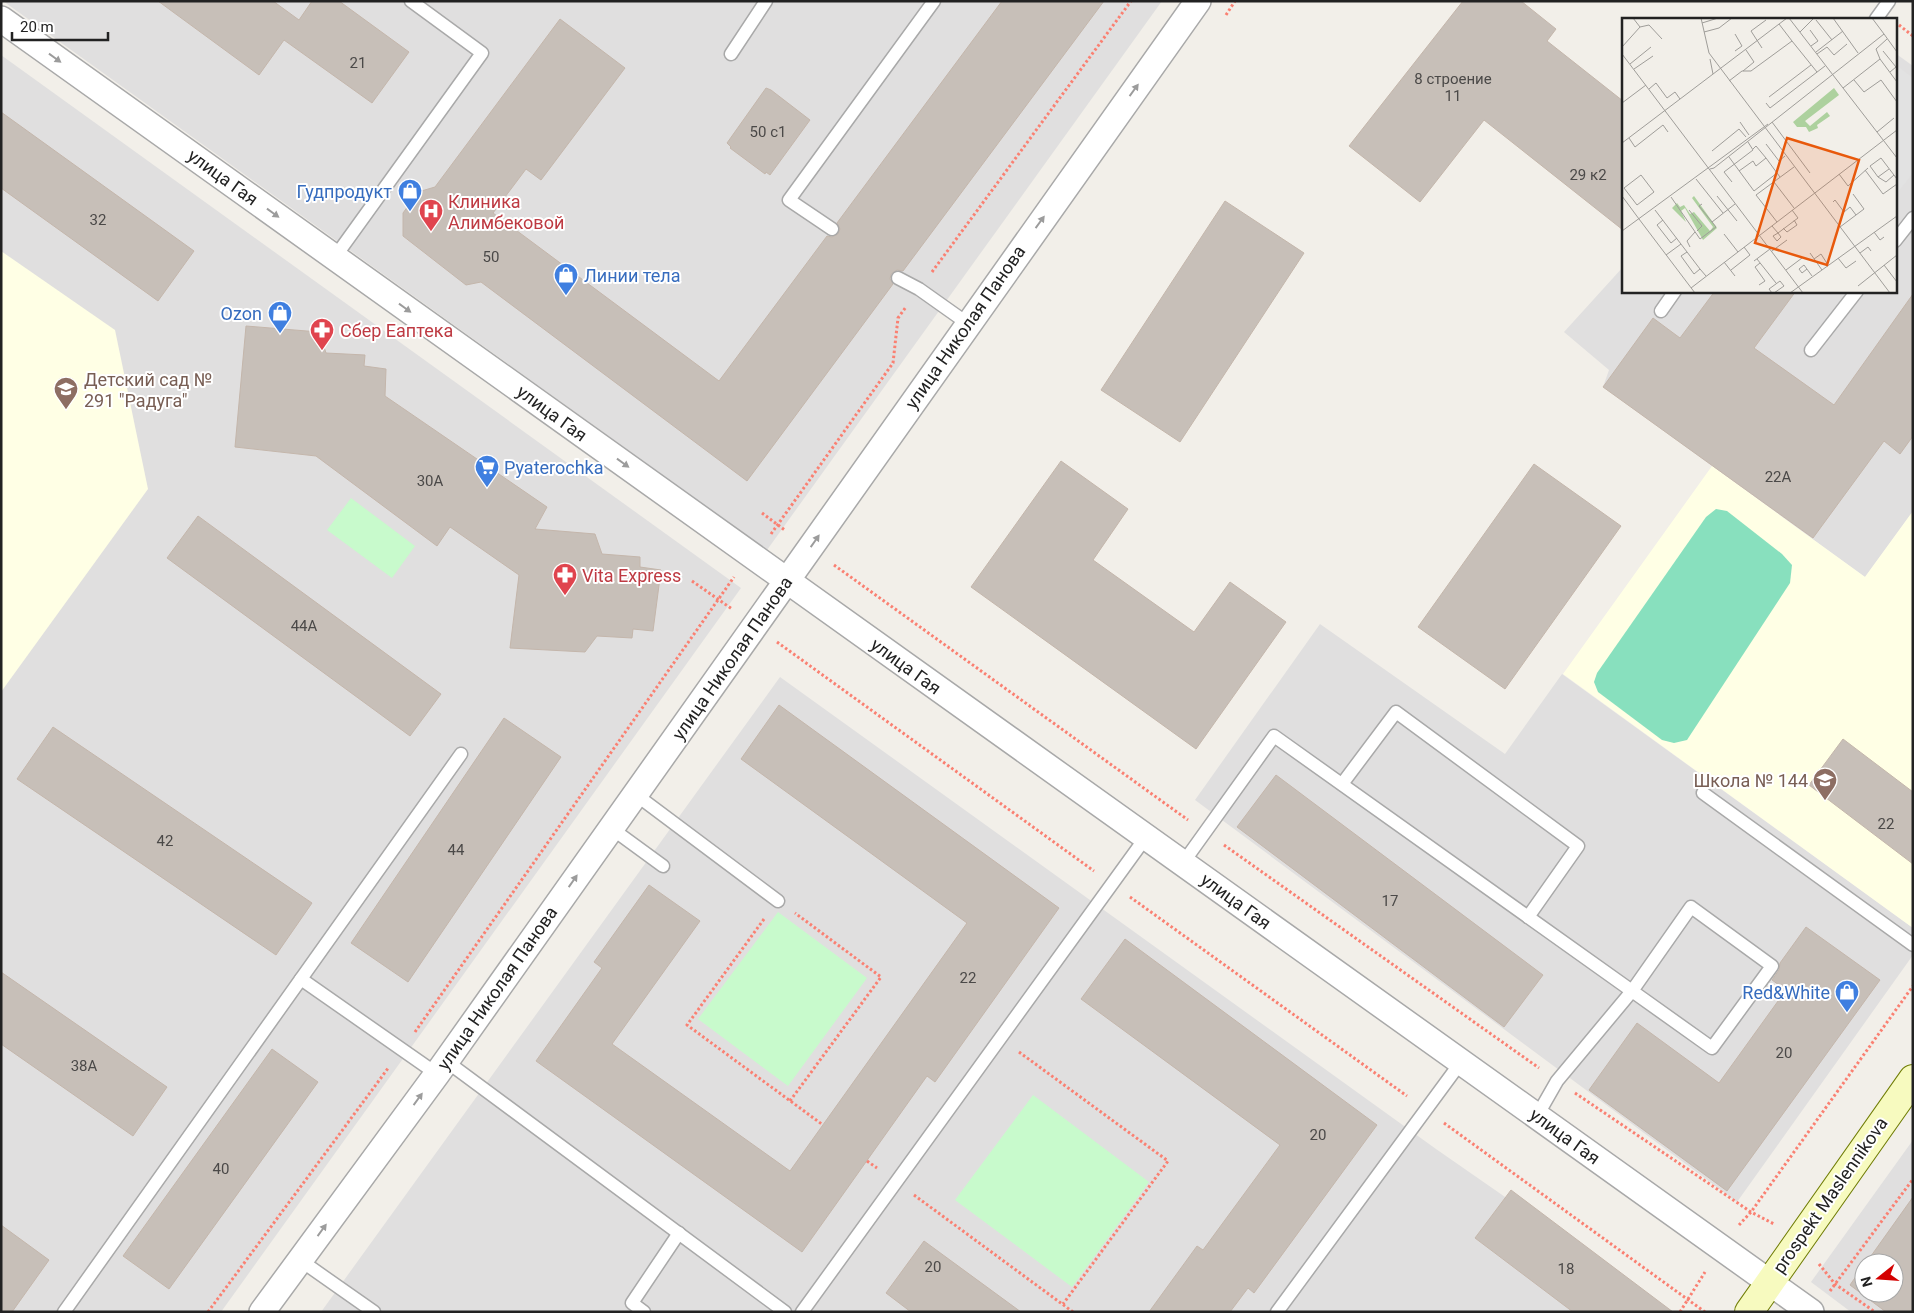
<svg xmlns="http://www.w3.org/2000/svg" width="1914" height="1313" font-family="Roboto,sans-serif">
<rect width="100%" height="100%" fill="#f2efe9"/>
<g fill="#e0dfdf" fill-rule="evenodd">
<polygon points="3,1 1162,1 767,550"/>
<polygon points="1895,53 1913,66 1913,511 1865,577 1603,387 1609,370 1564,332 1623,267 1623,291 1895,291"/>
<polygon points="1,55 741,588 221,1312 1,1312"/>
<polygon points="1320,624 1505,754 1562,674 1913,928 1913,955 1737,1202 1195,800"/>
<polygon points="780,677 1436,1149 1662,1306 1658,1312 321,1312"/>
<path d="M1913,1140V1312H1851L1811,1282ZM1864,1263H1894V1293H1864Z"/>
</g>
<g fill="#ffffe5">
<polygon points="1,251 115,330 148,489 1,692"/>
<polygon points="1712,466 1865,577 1913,511 1913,928 1563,674"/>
</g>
<g fill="#c8facc">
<polygon points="351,498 415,546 392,578 327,530"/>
<polygon points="778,912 867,978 788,1086 698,1019"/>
<polygon points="1033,1095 1149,1182 1072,1287 955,1200"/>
</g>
<polygon fill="#88e0be" points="1716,509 1727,511 1782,554 1792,565 1790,583 1687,740 1674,743 1662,740 1598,692 1594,682 1597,673 1706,517"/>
<polygon fill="#e2e2e2" points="1895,64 1913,78 1913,173 1895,196"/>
<g fill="#c7bfb8" stroke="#c4b6ab">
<polygon points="158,1 273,1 299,20 312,1 339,1 409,52 372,103 284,40 259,75"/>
<polygon points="1002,1 1104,1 903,271 897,270 891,274 890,279 893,284 747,481 481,282 466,285 403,236 403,213 418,192 435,187 560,19 625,68 541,180 526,169 493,213 719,381 827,236 832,237 838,234 840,229 837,223"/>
<polygon points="1463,1 1521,1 1556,29 1547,41 1623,101 1623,230 1484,120 1420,202 1349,146"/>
<polygon points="766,88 771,90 810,120 770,175 766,172 765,174 730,148 731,147 727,143"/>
<polygon points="1,112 194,251 158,301 1,188"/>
<polygon points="1225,201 1304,253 1180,442 1101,390"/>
<polygon points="1715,291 1796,291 1754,348 1834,405 1913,294 1913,436 1900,454 1884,441 1813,538 1603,387 1653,318 1680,338"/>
<polygon points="246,326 319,332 326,353 365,355 364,366 386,369 385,396 547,507 535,529 595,534 602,554 640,557 640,567 661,570 653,631 633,629 632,638 597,636 585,652 510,648 519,575 450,527 437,546 316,456 235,447"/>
<polygon points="1061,461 1128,509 1093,560 1194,632 1230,582 1286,622 1196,749 971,587"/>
<polygon points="1534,464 1621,526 1505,689 1418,627"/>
<polygon points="198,516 441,694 410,736 167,558"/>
<polygon points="779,705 1059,908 935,1082 927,1076 802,1252 536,1061 602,968 594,962 649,885 700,921 612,1044 790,1171 967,923 741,759"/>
<polygon points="504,718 561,757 408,982 351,943"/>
<polygon points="53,727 312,903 276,955 17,779"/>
<polygon points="1843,739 1913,792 1913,864 1809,785"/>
<polygon points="1276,775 1543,975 1504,1027 1237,827"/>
<polygon points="1806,927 1880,980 1727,1191 1589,1090 1637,1023 1719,1083 1786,990 1772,980 1779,970 1780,963"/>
<polygon points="1125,939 1377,1125 1254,1293 1248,1288 1230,1312 1149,1312 1197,1246 1203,1250 1280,1145 1081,999"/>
<polygon points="1,972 167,1087 133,1136 1,1044"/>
<polygon points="272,1049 318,1082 169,1289 123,1256"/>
<polygon points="1511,1190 1673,1312 1573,1312 1475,1238"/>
<polygon points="1913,1197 1913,1312 1886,1312 1850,1285 1864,1265 1864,1293 1894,1293 1894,1263 1866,1263"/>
<polygon points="1,1225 49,1260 12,1312 1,1312"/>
<polygon points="924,1241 1021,1312 911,1312 886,1293"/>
</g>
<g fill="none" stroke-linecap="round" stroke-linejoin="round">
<defs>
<g id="service">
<polyline points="1876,19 1889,1"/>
<polyline points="731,54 766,1"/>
<polyline points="832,229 789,200 934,1"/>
<polyline points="1895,241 1913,218"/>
<polyline points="335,257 482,53 411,1"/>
<polyline points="898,278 919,289 967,323"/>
<polyline points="1661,311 1675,291"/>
<polyline points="1811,350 1857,291"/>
<polyline points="1342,784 1396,712 1578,846 1528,917"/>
<polyline points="1703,793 1913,945"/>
<polyline points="635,794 778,901"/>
<polyline points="611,828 663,866"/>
<polyline points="1183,863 1274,736 1632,991 1557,1081 1537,1116"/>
<polygon points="1691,907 1772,966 1712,1048 1632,991"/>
<polyline points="301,979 437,1074"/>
<polyline points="446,1061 785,1312"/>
<polyline points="300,1260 374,1312"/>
<polyline points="64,1312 461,754"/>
<polyline points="644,1312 632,1303 679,1233"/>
<polyline points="802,1312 1146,837"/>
<polyline points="1277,1312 1461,1062"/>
</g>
<g id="minor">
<polyline points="1,19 1811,1312"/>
<polyline points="262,1312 437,1074 1198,1"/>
</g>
<polyline id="secondary" points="1749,1312 1913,1079"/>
</defs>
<use href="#service" stroke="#a9a9a9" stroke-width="15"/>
<use href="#minor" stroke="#a9a9a9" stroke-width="28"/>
<use href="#secondary" stroke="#707d05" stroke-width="30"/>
<g stroke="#fa8072" stroke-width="3" stroke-dasharray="2.5 2.5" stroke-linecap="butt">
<polyline points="1226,15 1235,1"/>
<polyline points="1899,25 1913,36"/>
<polyline points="932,272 1131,1"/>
<polyline points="762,513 786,531"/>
<polyline points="771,534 893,363 898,318 906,307"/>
<polyline points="834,565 1188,820"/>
<polyline points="692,581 732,609"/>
<polyline points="777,642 1094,871"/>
<polyline points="1224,845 1539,1068"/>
<polyline points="1130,897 1407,1096"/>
<polyline points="764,919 687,1025 823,1125"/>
<polyline points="415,1032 734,577"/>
<polyline points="1019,1052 1168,1161 1063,1304"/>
<polyline points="1575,1093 1751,1212 1774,1224"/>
<polyline points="790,1101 881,977 795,913"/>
<polyline points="1444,1123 1705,1312"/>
<polyline points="867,1161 877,1168"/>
<polyline points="914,1195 1073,1312"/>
<polyline points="1739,1225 1751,1212 1913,986"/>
<polyline points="1819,1264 1835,1284 1875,1312"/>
<polyline points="1830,1291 1913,1179"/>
<polyline points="208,1312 389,1067"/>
<polyline points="1680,1312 1705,1272"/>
</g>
<use href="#service" stroke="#fff" stroke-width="12"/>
<use href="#minor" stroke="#fff" stroke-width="25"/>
<use href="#secondary" stroke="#f7fabf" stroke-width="28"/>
</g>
<defs><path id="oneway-solid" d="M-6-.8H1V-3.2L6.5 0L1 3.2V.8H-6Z" transform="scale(1.25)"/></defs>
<g fill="#9c9c9c">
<use href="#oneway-solid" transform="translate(55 58) rotate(36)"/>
<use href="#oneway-solid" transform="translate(1134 90) rotate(-54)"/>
<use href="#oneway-solid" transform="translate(273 213) rotate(36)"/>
<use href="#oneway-solid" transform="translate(1040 222) rotate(-54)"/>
<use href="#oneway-solid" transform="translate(405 308) rotate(36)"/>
<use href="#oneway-solid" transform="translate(623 463) rotate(36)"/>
<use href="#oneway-solid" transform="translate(815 541) rotate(-55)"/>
<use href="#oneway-solid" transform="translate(573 881) rotate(-55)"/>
<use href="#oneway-solid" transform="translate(418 1099) rotate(-54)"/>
<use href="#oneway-solid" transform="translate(322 1230) rotate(-54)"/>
</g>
<defs>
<symbol id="shop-pin" viewBox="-11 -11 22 30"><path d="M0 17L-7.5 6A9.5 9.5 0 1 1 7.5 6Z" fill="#3f7fe0" stroke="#fff"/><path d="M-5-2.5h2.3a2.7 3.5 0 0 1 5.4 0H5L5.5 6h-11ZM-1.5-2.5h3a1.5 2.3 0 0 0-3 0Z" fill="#fff"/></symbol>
<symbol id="hospital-pin" viewBox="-11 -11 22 30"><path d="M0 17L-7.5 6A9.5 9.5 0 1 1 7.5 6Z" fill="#e0444e" stroke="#fff"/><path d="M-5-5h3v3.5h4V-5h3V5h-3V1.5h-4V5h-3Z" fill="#fff"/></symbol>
<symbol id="pharmacy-pin" viewBox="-11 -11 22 30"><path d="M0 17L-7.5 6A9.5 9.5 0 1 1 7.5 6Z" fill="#e0444e" stroke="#fff"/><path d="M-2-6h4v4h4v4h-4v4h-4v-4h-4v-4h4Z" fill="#fff"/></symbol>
<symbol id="school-pin" viewBox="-11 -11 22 30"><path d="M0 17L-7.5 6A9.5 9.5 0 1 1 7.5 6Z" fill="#8d6e63" stroke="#fff"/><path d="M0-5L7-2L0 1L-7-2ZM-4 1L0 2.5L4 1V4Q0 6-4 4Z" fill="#fff"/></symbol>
<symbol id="supermarket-pin" viewBox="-11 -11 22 30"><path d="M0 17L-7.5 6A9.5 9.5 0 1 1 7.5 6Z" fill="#3f7fe0" stroke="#fff"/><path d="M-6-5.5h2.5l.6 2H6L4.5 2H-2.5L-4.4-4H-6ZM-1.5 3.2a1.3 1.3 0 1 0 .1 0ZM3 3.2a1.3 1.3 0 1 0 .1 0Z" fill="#fff"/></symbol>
</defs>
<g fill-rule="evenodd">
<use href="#shop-pin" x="396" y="177" width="28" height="38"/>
<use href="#hospital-pin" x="417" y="197" width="28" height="38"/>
<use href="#shop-pin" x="552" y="261" width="28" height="38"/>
<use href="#shop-pin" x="266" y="299" width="28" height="38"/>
<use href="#pharmacy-pin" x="308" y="316" width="28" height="38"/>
<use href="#school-pin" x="52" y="375" width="28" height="38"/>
<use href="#supermarket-pin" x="473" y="453" width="28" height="38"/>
<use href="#pharmacy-pin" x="551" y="561" width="28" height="38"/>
<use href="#school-pin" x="1811" y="766" width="28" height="38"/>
<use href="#shop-pin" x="1833" y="978" width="28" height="38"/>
</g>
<g text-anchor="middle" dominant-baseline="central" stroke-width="4" stroke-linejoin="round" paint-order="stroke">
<g font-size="15" fill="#4b4948">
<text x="358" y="63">21</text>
<text x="1453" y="79">8 строение<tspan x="1453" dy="17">11</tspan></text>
<text x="768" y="132">50 с1</text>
<text x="1588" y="175">29 к2</text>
<text x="98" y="220">32</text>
<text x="491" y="257">50</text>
<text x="1778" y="477">22А</text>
<text x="430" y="481">30A</text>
<text x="304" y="626">44А</text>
<text x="1886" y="824">22</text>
<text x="165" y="841">42</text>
<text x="456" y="850">44</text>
<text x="1390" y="901">17</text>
<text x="968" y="978">22</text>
<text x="1784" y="1053">20</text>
<text x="84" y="1066">38А</text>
<text x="1318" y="1135">20</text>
<text x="221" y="1169">40</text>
<text x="933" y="1267">20</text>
<text x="1566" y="1269">18</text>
</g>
<g font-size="18" fill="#222" stroke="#fff">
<text transform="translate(223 177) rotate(36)">улица Гая</text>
<text transform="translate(965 327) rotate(-55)">улица Николая Панова</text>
<text transform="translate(552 413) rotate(36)">улица Гая</text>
<text transform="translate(732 658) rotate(-55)">улица Николая Панова</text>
<text transform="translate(906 666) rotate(36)">улица Гая</text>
<text transform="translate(1236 901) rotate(36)">улица Гая</text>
<text transform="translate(497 988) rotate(-55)">улица Николая Панова</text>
<text transform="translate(1565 1136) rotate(36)">улица Гая</text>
<text transform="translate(1830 1195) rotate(-55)">prospekt Maslennikova</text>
</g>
<g font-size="18" fill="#366cbe" stroke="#fff" text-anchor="end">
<text x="392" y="191">Гудпродукт</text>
<text x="584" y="275" text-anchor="start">Линии тела</text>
<text x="262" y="313">Ozon</text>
<text x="504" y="467" text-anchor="start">Pyaterochka</text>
<text x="1830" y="992">Red&amp;White</text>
</g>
<g font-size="18" fill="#be3a42" stroke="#fff" text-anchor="start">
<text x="448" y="201">Клиника<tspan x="448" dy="21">Алимбековой</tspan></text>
<text x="340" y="330">Сбер Еаптека</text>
<text x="582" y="575">Vita Express</text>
</g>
<g font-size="18" fill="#785e54" stroke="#fff" text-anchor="start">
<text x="84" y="379">Детский сад №<tspan x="84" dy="21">291 "Радуга"</tspan></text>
<text x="1808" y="780" text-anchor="end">Школа № 144</text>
</g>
</g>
<g transform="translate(1622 18)">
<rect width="275" height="275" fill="#f2efe9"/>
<path d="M212,70L217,77L183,103L188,108L205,94L208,98L195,107L196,110L187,114L184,109H175L171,104ZM72,178L95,210L81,222L63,190L59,193L64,204L50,190L55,185L58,189L62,187L68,196L72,194L88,213L91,209L70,180Z" fill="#add19e"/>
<path fill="none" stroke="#9f9d99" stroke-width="1" d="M79,0L87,35M167,0L275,140M211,0L236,35M250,0L262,16M194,2L210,22M80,5L96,0M18,9L27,7L40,21M188,12L196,23L189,28M82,14L97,10L110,0M178,14L192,0M113,16L120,28L113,33M170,23L195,54M0,29L18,9L11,0M140,30L129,13L144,2M261,33L274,49L268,54M194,34L221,13M87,35L268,275M0,36L181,275M195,36L205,29L212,37L225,26M88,41L91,56M258,41L275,64M8,46L29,29M12,51L31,38M121,53L132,44L124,32M232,62L242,74L259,62L275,84M107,63L120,53H129L170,23L157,6M221,70L258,41L254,31L265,21M27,71L34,65L45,80L53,74L58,81M147,79L189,47M0,85L24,67M144,85L148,90L203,48M118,104L127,117M150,104L188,155M255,114L272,100M7,120L13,129L41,107L46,114M0,125L165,0M144,126L157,143L163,138M131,131L134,128L144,140M90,133L117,111L124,119M107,139L132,173L155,155L158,159M88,151L92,150L262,16L275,34M267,151L256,159L248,148L259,140L275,161M243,152L261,176L275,166M117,153L131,143L134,148L144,140L155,155M217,156L226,168L246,150M19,157L32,174L15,187L2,170ZM256,159L264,164L272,157M74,161L101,195M110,164L102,154L131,132L126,124M152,164L172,190M0,178L17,201M95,178L115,203M49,179L78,221L94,209L77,188L80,186M211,184L213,182L222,194L228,189L234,197M33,192L78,251M67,192L80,208L75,213M17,201L73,275M41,202L35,207L49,225L55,220M90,204L113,186M155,204L134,177L172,149M150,208L156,215L176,200L170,192M218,209L242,191L231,176M161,210L165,214L175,207L172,202M0,213L146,106M252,214L258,222L262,219M156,215L159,219L155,223L151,218ZM102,216L116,234M68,229L65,223L73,214M150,233L165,222M65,234L59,238L72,256L78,251L84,258M188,235L200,252M238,235L246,229L249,233M44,237L59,226M216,240L224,250L234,243M135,241L154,265M192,241L199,236L206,247M132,243L148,231M102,244L113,258M262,247L275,264M185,251L180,255L177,251L182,247L190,258M109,252L128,237L122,229M164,252L180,240M137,267L143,263L133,249L138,245M236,268L275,237M69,270L275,112M150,275L147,271L158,263L162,268L152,275M168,275L275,198"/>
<path fill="#e8590c" fill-opacity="0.15" stroke="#e8590c" stroke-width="2.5" d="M165,120L237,142L205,247L133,225Z"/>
<rect width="275" height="275" fill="none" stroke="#222" stroke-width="2.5"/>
</g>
<rect width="1914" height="1313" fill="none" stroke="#222222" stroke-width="5"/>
<g transform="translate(1879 1278) rotate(253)"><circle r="24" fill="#ffffff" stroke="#a7a7a7"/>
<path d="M0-4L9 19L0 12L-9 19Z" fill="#d40000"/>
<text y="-8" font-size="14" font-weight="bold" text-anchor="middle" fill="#222222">N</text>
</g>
<path d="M12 32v8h96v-8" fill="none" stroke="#222222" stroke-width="2.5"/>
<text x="20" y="32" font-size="15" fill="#222222" stroke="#ffffff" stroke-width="4" paint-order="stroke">20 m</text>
</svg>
